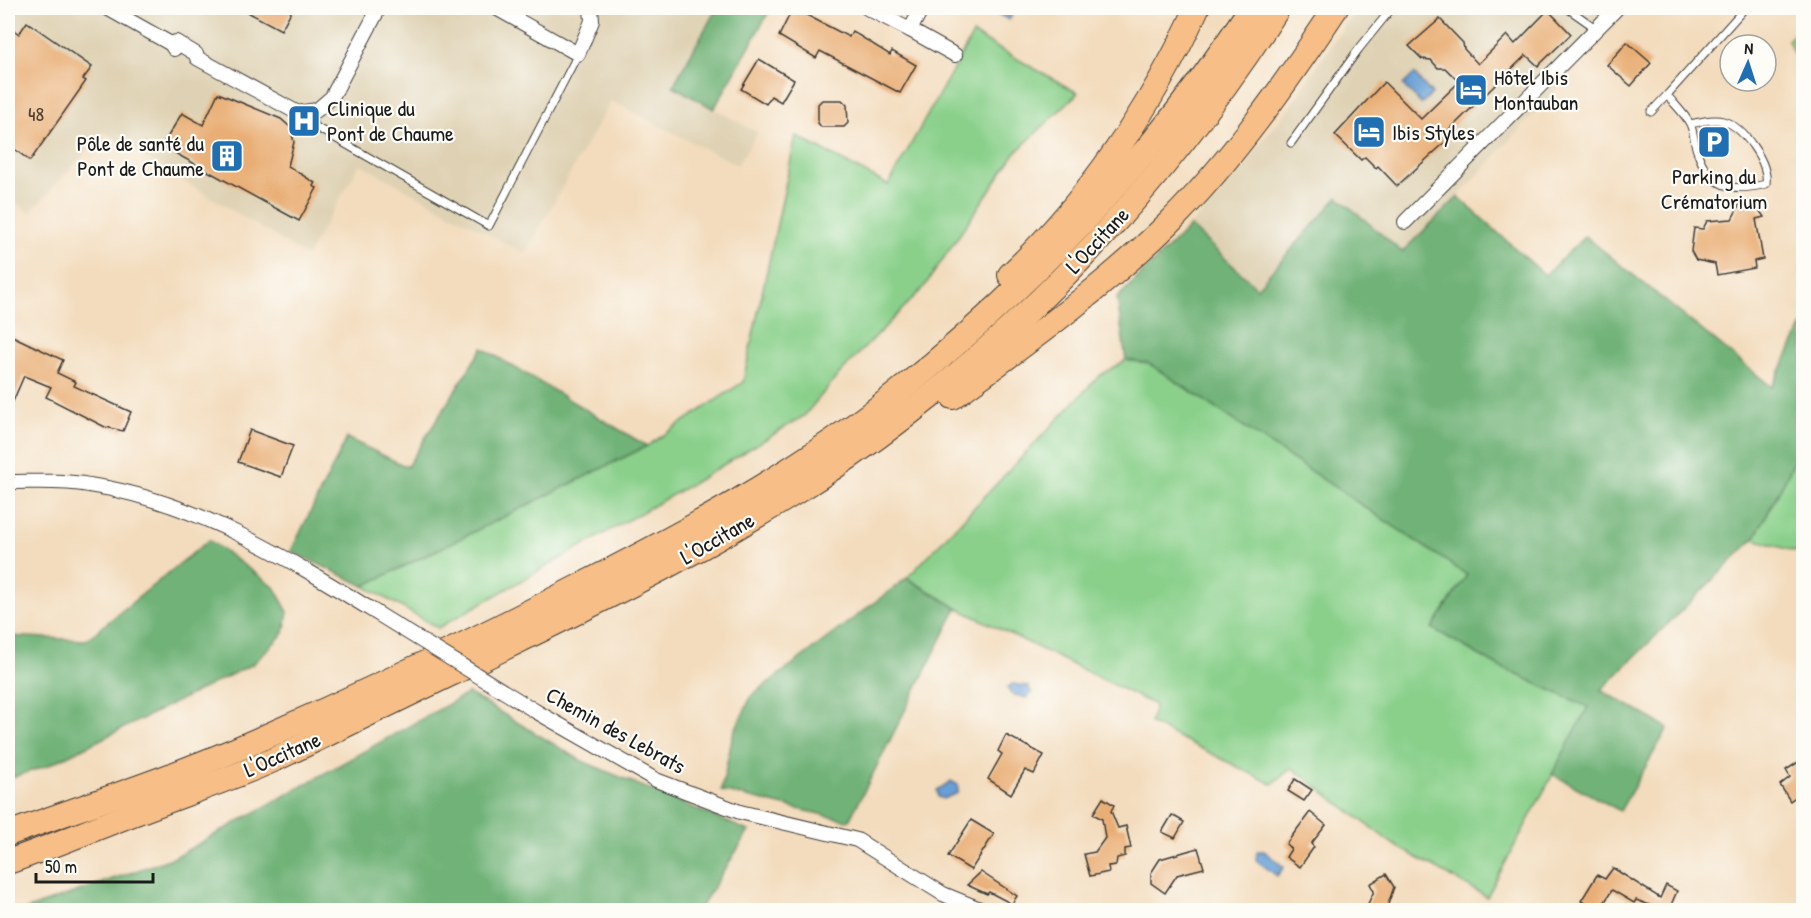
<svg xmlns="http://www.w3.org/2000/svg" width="1811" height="918" font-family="'Patrick Hand',sans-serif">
<rect width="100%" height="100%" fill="#fdfcf7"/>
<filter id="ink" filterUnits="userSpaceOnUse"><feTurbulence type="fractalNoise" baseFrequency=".0167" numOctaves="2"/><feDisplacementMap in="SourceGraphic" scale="12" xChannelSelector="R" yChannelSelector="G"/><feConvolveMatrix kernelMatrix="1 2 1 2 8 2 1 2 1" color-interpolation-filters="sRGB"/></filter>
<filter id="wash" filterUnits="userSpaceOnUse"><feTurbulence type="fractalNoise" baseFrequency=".008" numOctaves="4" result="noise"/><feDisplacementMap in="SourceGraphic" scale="24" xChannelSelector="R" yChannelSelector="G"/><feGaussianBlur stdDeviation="1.35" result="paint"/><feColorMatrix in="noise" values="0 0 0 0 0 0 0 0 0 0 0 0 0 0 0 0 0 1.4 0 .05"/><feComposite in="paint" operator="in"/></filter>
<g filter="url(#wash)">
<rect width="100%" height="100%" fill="#f3dcbd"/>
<g fill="#dfd2b4">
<polygon points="8,8 717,8 673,86 758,133 737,165 611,101 525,254 360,164 307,256 104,132 30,213 8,197"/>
<polygon points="1356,8 1630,8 1458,197 1402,252 1276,264 1257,289 1190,226 1285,114"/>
</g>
<g fill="#8ad08b" stroke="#537654" stroke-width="1.5">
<polygon points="1803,27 1803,79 1788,40"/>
<polygon points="973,34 1078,93 1015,153 924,287 840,373 804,416 695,482 438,628 364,586 647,446 743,382 796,136 888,185"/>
<polygon points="1126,360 1148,363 1467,575 1432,628 1498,666 1589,707 1487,897 1393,844 1292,768 1272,784 1150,723 1155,705 957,608 907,578 1099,376"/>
<polygon points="1803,445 1803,554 1754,539"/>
</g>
<g fill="#6fb277" stroke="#46674a" stroke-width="1.5">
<polygon points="717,8 771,8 714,109 673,86"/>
<polygon points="1338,197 1402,252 1458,197 1545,275 1585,236 1772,387 1803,325 1803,445 1754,539 1601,690 1668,728 1620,811 1552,774 1588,707 1498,666 1432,628 1467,575 1148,363 1126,360 1117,298 1190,226 1257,288"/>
<polygon points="482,348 647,446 364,586 291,551 347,438 407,467"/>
<polygon points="209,540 274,587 288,612 284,633 253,664 49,765 8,779 8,636 86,640"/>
<polygon points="907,578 957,608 849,821 721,791 733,734 752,695"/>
<polygon points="468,693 582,761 749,831 699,910 25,910 175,857"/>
</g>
<g fill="#679fd5" stroke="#425e78" stroke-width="1.5">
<polygon points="986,8 1015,10 1009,20"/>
<polygon points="1414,74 1432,94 1421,104 1403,85"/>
<polygon points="1012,684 1028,686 1032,693 1026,698 1011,694 1007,688"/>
<polygon points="951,781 958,785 958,793 943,799 938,797 937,790"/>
<polygon points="1257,851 1264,851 1284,867 1277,876 1256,860"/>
</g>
<g id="blocks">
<g fill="#e9ae75">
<polygon points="240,8 293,8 281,30"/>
<polygon points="793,8 849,37 852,31 890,55 892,51 916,65 900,93 820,51 816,58 779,36"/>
<polygon points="1548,10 1571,34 1538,66 1526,55 1448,131 1452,136 1397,186 1378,166 1376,168 1365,157 1361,160 1335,135 1384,82 1421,119 1459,82 1445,68 1438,68 1431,60 1422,59 1409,46 1440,19 1463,43 1464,49 1478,64 1507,35 1515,44"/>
<polygon points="27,22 92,67 83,79 86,81 30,161 8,144 8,26 19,34"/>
<polygon points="1627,42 1651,63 1631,86 1607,65"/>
<polygon points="759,59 794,80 781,102 771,96 766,104 741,89"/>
<polygon points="218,93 281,119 290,127 294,142 288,166 315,183 313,186 317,188 299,221 162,146 182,113 203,125"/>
<polygon points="822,100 842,100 847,105 848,123 844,127 821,127 818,123 818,104"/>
<polygon points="1753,201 1764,217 1756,219 1763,259 1754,261 1755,268 1717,275 1715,264 1696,260 1691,251 1694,228 1703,229 1707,221 1732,219 1741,202"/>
<polygon points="8,334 63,360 57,373 76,382 74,386 131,412 123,431 105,427 46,397 51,387 24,376 8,413"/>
<polygon points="250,430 293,446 281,477 238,462"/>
<polygon points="1006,735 1044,755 1034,774 1025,770 1011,794 988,779 1002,754 998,751"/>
<polygon points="1803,759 1803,797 1801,793 1790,801 1780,785 1790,777 1786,770"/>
<polygon points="1295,779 1312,790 1304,801 1288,791"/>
<polygon points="1103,798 1114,805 1111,811 1118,828 1126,826 1131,848 1125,849 1125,856 1117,858 1116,865 1108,866 1109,872 1090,876 1084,854 1095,852 1105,838 1102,819 1093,814"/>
<polygon points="1310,812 1326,825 1311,844 1314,847 1300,867 1286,857 1291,849 1286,844"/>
<polygon points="1172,815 1184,822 1175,838 1162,832"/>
<polygon points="971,820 994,834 971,870 948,856"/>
<polygon points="1198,848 1204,868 1177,875 1165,893 1151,883 1151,873 1160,859"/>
<polygon points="1613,868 1660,898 1666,885 1677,891 1671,905 1679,910 1663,910 1636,900 1634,903 1612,890 1600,910 1581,901 1597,875 1605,879"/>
<polygon points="981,872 1017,896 1012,904 989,892 987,894 967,885"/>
<polygon points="1386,874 1394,887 1386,910 1365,910 1374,891 1370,884"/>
</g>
</g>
</g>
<g filter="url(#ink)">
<use href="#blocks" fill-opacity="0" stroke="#3c3934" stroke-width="1.5"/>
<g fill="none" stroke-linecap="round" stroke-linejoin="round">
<defs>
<g id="lane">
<polyline points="1567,8 1597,29"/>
<polyline points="309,111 314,126 489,226 578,54"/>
<polyline points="1651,112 1667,95"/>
<path d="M1690,124C1701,122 1712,118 1723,121C1744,127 1769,163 1766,184C1731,193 1709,187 1697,151C1694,143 1694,132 1690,124C1685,114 1674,104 1667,95L1745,8"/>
<polyline points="1291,143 1358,50 1392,8"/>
</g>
<g id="street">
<polyline points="107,8 171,44 174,49"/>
<polyline points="496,8 578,54 592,21 591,8"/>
<polyline points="867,8 910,30 922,8"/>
<polyline points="910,30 955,55"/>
<polyline points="171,44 176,42 196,54 197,58 298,113 317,110 332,97 379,8"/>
<polyline points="1405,222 1617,8"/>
<path d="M8,482C35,482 62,480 89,485C193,500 288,558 375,612"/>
<polyline points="537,712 656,780 740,812 857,840 943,894 982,910"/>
</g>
<g id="highway">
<path d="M1010,275C1088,201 1153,105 1197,8"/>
<path d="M953,397C1028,342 1103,288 1169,223C1234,158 1286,83 1336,8"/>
<path d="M8,834C90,804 179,775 258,740C365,693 471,642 576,588C686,532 798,472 896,394C1034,284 1154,156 1251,8"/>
<path d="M8,862C57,845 105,824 154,806C193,791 233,778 271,761C333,732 394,701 455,672C568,617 681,563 788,497C986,375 1153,203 1278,8"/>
</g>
</defs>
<use href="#lane" stroke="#3c3934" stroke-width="9"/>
<use href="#street" stroke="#3c3934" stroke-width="16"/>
<use href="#highway" stroke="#3c3934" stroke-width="26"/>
<use href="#lane" stroke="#fff" stroke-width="7"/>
<use href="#street" stroke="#fff" stroke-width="14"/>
<use href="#highway" stroke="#f7be87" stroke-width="24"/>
<defs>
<polyline id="street-bridge" points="375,612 537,712"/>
</defs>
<use href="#street-bridge" stroke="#3c3934" stroke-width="16" stroke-linecap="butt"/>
<use href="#street-bridge" stroke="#fff" stroke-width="14"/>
</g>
</g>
<defs>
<symbol id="hotel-square" viewBox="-11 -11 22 22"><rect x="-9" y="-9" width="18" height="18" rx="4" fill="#1f6fb2" stroke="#fdfcf7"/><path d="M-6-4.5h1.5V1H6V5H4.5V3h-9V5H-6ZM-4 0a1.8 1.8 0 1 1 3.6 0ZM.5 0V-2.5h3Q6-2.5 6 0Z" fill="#fff"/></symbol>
<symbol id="hospital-square" viewBox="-11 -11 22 22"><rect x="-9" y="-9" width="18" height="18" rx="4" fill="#1f6fb2" stroke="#fdfcf7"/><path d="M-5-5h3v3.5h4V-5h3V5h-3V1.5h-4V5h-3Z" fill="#fff"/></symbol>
<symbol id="parking-square" viewBox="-11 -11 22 22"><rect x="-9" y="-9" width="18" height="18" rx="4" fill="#1f6fb2" stroke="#fdfcf7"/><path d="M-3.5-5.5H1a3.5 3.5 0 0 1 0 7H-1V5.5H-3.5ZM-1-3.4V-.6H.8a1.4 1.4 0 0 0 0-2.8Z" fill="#fff"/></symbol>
<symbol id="building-square" viewBox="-11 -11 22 22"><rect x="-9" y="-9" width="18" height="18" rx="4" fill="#1f6fb2" stroke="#fdfcf7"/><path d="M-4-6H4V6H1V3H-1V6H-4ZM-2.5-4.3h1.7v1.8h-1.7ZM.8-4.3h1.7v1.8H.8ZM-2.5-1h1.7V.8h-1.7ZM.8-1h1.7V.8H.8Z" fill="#fff"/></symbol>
</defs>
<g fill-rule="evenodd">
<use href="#hotel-square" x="1452" y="71" width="38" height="38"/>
<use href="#hospital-square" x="285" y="102" width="38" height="38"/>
<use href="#hotel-square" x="1350" y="113" width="38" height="38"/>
<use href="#parking-square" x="1695" y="123" width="38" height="38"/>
<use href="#building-square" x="208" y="137" width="38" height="38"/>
</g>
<g text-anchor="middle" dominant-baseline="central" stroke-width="4.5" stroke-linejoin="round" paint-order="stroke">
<g font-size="20" fill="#4f4032">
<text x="36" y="113">48</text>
</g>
<g font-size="22" fill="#1c1c1c" stroke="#fdfcf7" text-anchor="start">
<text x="1494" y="77">Hôtel Ibis<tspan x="1494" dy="25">Montauban</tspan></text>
<text x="327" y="108">Clinique du<tspan x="327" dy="25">Pont de Chaume</tspan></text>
<text x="1392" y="132">Ibis Styles</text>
<text x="204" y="143" text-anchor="end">Pôle de santé du<tspan x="204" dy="25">Pont de Chaume</tspan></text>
<text x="1714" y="176" text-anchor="middle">Parking du<tspan x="1714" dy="25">Crématorium</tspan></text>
</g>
<g font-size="22" fill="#1c1c1c" stroke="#fdfcf7">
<text transform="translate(1097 240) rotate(-47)">L'Occitane</text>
<text transform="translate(717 538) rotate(-30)">L'Occitane</text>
<text transform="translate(616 730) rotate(29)">Chemin des Lebrats</text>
<text transform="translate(282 754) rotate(-24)">L'Occitane</text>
</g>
</g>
<rect width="1811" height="918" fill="none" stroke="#fdfcf7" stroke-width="30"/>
<g transform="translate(1748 63) rotate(3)"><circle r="28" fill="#fdfcf7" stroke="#a3a29f" stroke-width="1.5"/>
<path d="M0-4.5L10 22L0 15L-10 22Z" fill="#1f6fb2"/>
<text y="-9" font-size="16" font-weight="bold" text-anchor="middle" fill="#1c1c1c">N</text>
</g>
<path d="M36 873v9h117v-9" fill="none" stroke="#1c1c1c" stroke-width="3"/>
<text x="45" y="873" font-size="18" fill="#1c1c1c" stroke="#fdfcf7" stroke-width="4.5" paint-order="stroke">50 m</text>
</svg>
